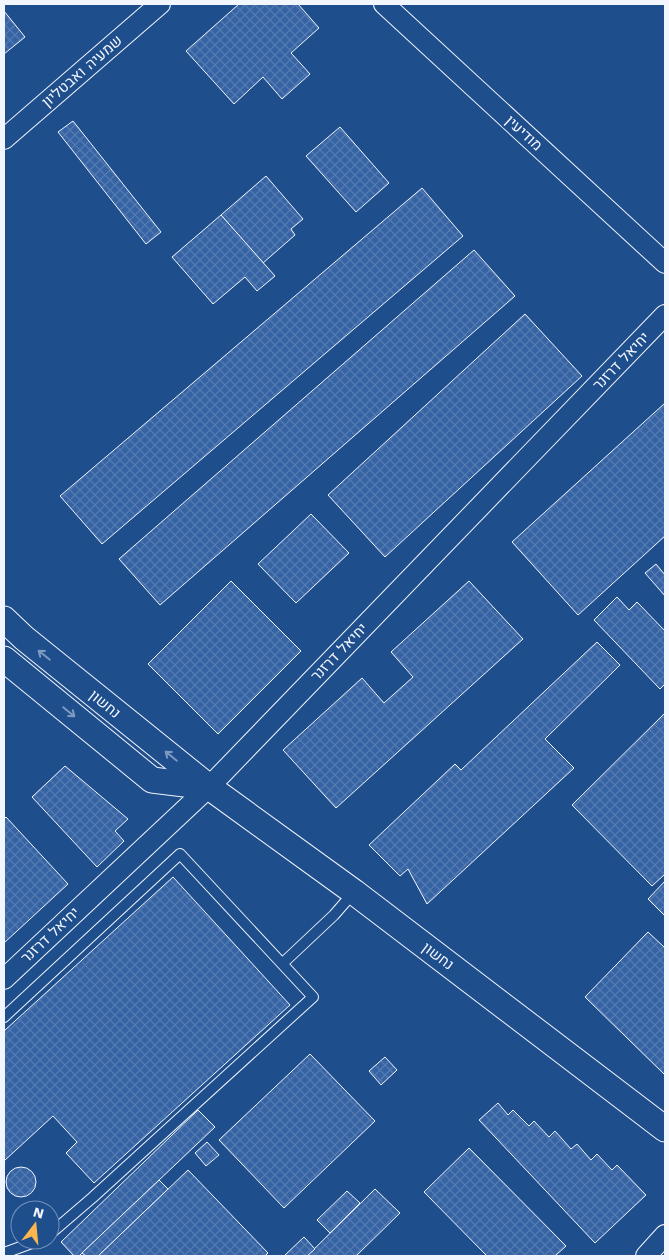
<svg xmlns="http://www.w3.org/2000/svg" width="669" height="1260" font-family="'Work Sans',Heebo,sans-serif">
<defs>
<pattern id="building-cross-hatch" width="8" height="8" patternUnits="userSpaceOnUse" patternTransform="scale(1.25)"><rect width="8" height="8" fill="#3563a3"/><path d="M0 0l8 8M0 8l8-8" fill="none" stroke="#537ab1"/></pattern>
</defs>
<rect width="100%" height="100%" fill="#1f4e8c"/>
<g fill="url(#building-cross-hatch)" stroke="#f2f6ff">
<polygon points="239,4 298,4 319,28 291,53 310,74 282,99 263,77 234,104 186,51"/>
<polygon points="4,11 25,37 4,54"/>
<polygon points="73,121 161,232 146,244 58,132"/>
<polygon points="340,127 389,183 356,212 306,156"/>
<polygon points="266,176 303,219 291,229 295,235 263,263 221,215"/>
<polygon points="422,188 463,236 102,544 60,496"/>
<polygon points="221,215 275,276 257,291 245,277 213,304 172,257"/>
<polygon points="474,250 515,296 160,605 119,559"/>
<polygon points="525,314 582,376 385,557 328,495"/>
<polygon points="665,403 665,536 578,615 512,542"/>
<polygon points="311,514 349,553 296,603 258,564"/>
<polygon points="656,564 665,575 665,596 645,573"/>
<polygon points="231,581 301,651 218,734 148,664"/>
<polygon points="469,581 523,639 336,808 283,750 362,678 384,703 413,677 391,652"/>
<polygon points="617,597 629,610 637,602 665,631 665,684 660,689 594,620"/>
<polygon points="597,642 620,665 545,739 574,768 427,904 408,869 400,876 369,845 455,764 461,770"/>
<polygon points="665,713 665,874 652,886 572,805"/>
<polygon points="65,766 128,819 115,831 124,841 97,867 32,797"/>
<polygon points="6,817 68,884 4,943 4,819"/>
<polygon points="173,877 290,1005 94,1183 66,1153 77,1142 53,1116 4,1161 4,1031"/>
<polygon points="665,881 665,916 648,899"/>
<polygon points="648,932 665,948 665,1075 585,997"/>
<polygon points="310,1054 375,1121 284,1208 219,1140"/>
<polygon points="385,1057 397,1070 381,1085 369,1071"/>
<polygon points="498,1103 508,1115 513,1110 529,1126 534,1121 549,1137 555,1131 571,1149 577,1144 591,1160 597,1154 612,1170 617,1165 646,1195 595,1243 479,1120"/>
<polygon points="198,1110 215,1127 79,1256 74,1256 61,1242"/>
<polygon points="207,1142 219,1155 206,1166 195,1153"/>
<polygon points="469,1148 566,1246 555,1256 487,1256 424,1192"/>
<circle cx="21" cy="1182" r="15"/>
<polygon points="188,1170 268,1253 265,1256 98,1256"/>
<polygon points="159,1180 168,1189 98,1256 86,1256 82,1253"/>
<polygon points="375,1189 400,1213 356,1256 307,1256"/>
<polygon points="347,1191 360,1203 330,1233 317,1220"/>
<polygon points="304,1237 315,1249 307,1256 284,1256"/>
</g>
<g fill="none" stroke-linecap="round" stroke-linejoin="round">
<defs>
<g id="service">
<polyline points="283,963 334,915 354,892"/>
<polyline points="4,1017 180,854 313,997 92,1198 50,1234"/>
<polyline points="4,1254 7,1252 40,1240"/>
</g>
<g id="minor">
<polyline points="384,4 665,263"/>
<polyline points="4,139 160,4"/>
<polyline points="4,979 209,787 665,315"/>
<polyline points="646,1256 665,1235"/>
</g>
<g id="tertiary">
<polyline points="4,619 24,638 209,787 354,892 665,1129"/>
<polyline points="4,659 152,780 209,787"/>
</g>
</defs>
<use href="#service" stroke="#f2f6ff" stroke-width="12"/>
<use href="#minor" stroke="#f2f6ff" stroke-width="22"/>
<use href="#tertiary" stroke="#f2f6ff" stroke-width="27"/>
<use href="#service" stroke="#1f4e8c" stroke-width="10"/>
<use href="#minor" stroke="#1f4e8c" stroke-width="20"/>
<use href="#tertiary" stroke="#1f4e8c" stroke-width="25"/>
</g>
<defs><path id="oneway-shaft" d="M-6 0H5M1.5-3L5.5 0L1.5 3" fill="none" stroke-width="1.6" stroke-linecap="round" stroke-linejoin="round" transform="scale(1.25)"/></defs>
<g stroke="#7e9ac0">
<use href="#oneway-shaft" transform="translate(44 655) rotate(-141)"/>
<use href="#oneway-shaft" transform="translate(69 712) rotate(39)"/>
<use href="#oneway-shaft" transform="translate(171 756) rotate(-141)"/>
</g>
<g text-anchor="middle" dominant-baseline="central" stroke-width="4" stroke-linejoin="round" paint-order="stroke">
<g font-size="15" fill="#f2f6ff" stroke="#1f4e8c">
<text transform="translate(82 71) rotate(-41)">שמעיה ואבטליון</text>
<text transform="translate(524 133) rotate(43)">מודיעין</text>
<text transform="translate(621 361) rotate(-46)">יחיאל דרזנר</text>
<text transform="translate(339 652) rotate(-46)">יחיאל דרזנר</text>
<text transform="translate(105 704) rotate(39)">נחשון</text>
<text transform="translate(50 935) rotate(-43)">יחיאל דרזנר</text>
<text transform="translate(438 956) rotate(37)">נחשון</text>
</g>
</g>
<rect width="669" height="1260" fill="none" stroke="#f2f6ff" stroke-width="10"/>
<g transform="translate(35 1225) rotate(16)"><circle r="24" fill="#1f4e8c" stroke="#7391ba"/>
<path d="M0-4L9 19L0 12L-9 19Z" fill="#ffb74d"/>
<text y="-8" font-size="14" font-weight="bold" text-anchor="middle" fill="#f2f6ff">N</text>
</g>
</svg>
